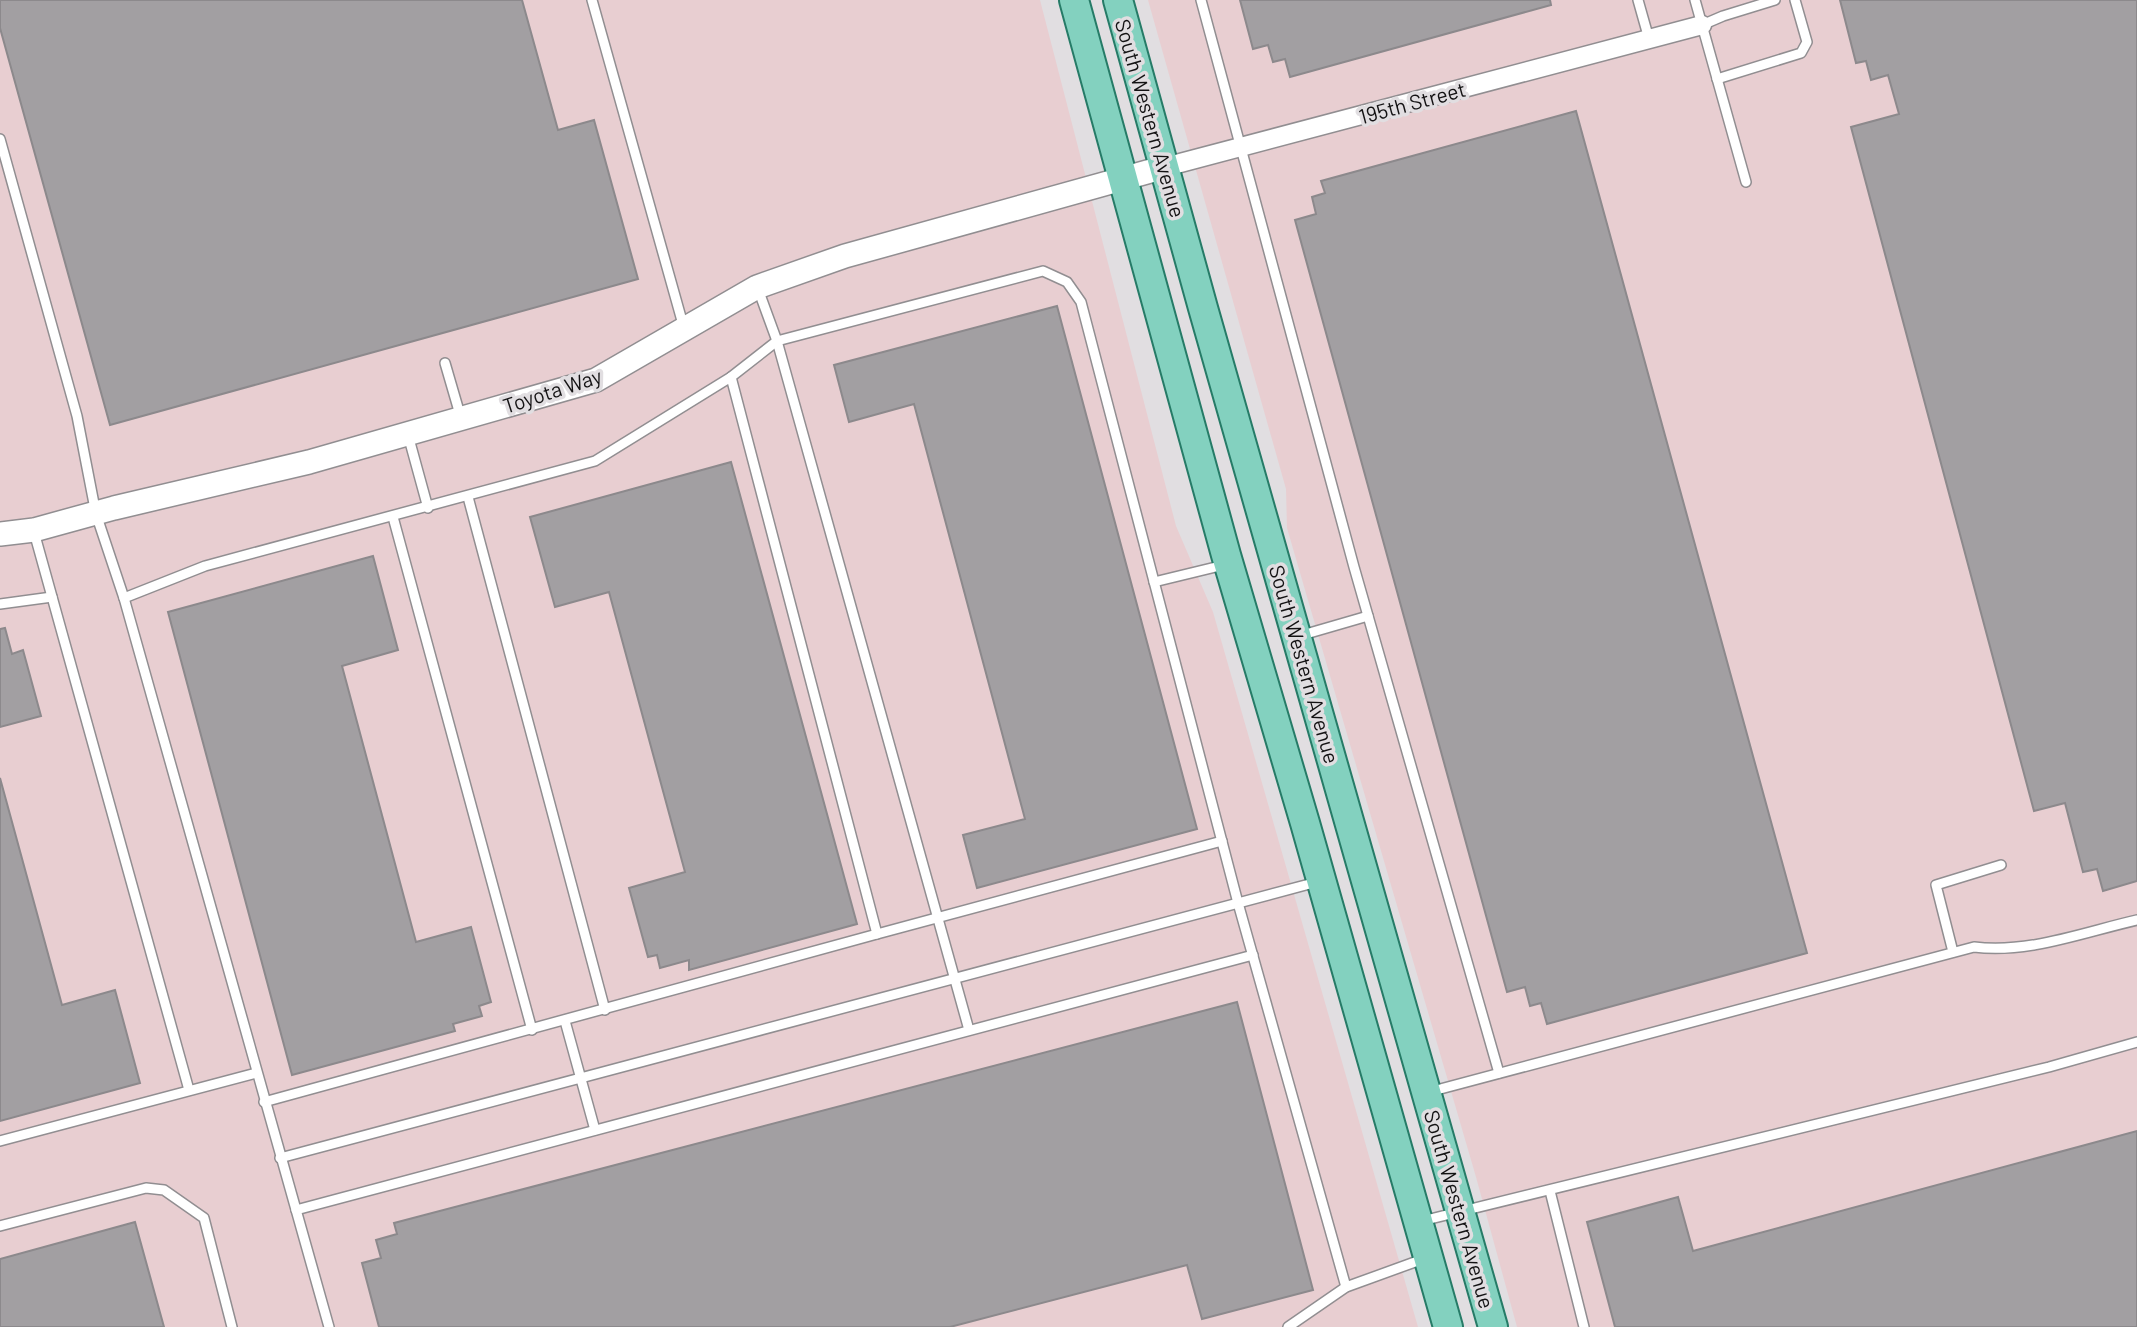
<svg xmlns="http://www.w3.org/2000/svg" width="2137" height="1327" font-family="Barlow,sans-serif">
<rect width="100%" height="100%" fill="#e1dee1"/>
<g fill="#e8ced1">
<polygon points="0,0 1040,0 1176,526 1213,612 1418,1327 0,1327"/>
<polygon points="1148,0 2137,0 2137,1327 1517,1327 1476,1177 1287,528 1286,489"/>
</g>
<g fill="#a29fa2" stroke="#8c898c" stroke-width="2">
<polygon points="0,0 522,0 558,130 594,120 638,279 110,425 0,28"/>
<polygon points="1240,0 1550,0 1551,5 1290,77 1285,59 1273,62 1268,45 1253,49"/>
<polygon points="1840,0 2137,0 2137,881 2103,891 2097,869 2083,872 2065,803 2034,811 1851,127 1899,114 1888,75 1871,80 1866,61 1856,63"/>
<polygon points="1576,111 1807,953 1547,1024 1541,1003 1530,1006 1525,987 1507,992 1295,220 1316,214 1312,197 1325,193 1321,181"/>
<polygon points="1057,306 1197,829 977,888 963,835 1025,819 914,404 849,422 834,365"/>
<polygon points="731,462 857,924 689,970 689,960 660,968 657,955 648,957 629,888 685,872 609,592 555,607 530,517"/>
<polygon points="373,556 398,650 342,666 416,942 471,927 491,1002 479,1006 482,1016 453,1024 455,1031 292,1075 168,612"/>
<polygon points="5,628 12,654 23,650 41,716 0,727 0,629"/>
<polygon points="0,778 62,1005 115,990 140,1083 0,1121"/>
<polygon points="1237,1002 1313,1290 1202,1319 1187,1265 950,1327 379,1327 362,1263 381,1258 376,1240 397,1234 394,1223"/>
<polygon points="2137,1131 2137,1327 1615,1327 1587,1222 1678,1197 1693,1251"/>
<polygon points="135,1222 164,1327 0,1327 0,1259"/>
</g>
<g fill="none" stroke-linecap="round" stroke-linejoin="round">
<defs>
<g id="service">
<polyline points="592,0 684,328"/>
<polyline points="1201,0 1354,567 1499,1073"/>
<polyline points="1638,0 1649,39"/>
<polyline points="1695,0 1746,182"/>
<polyline points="1702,25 1723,16 1775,0"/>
<polyline points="1717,79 1801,53 1807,42 1795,0"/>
<polyline points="0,139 77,416 96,514 124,598 329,1327"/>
<polyline points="758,289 777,341 969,1030"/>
<polyline points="445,363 461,418"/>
<polyline points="731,377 777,341 1043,271 1067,282 1081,302 1238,903 1346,1287"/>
<polyline points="408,435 428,508"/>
<polyline points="468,497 605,1010"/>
<polyline points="393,517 532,1030"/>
<polyline points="34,532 189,1090"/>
<polyline points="1154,582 1224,565"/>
<polyline points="124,598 205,566 595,461 731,377 877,934 264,1102"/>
<polyline points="0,604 52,597"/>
<polyline points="1299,636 1368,616"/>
<polyline points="877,934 1222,841"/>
<polyline points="1953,952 1936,885 2001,865"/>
<polyline points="565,1021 595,1130"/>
<path d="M1429,1092L1974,947C2028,954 2084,932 2137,920"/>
<polyline points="0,1141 256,1073"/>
<polyline points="280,1158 1317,882"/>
<polyline points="1550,1191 1584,1327"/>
<polyline points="296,1210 1253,955"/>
<polyline points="1422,1221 2049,1067 2137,1042"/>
<polyline points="0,1226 146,1188 164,1190 204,1218 232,1327"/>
<polyline points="1288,1327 1346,1287 1426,1258"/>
</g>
<polyline id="minor" points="1165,167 1702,25"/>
<polyline id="tertiary" points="0,534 34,530 114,508 309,462 596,380 757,287 845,256 1165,167"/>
<g id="primary">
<polyline points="1074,0 1226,555 1305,823 1448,1327"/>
<polyline points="1118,0 1203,308 1493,1327"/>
</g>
</defs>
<use href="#service" stroke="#918e91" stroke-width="12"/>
<use href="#minor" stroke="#918e91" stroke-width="21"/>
<use href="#tertiary" stroke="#918e91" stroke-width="26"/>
<use href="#primary" stroke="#267b67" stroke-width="32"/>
<use href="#service" stroke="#fff" stroke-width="9"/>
<use href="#minor" stroke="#fff" stroke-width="18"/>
<use href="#tertiary" stroke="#fff" stroke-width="23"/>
<use href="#primary" stroke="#83d1bf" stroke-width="28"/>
</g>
<g text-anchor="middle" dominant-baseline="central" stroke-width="7" stroke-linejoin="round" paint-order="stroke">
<g font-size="21" fill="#131213" stroke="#e1dee1">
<text transform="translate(1412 102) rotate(-15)">195th Street</text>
<text transform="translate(1151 118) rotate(74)">South Western Avenue</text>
<text transform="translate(552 390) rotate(-18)">Toyota Way</text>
<text transform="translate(1305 664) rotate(74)">South Western Avenue</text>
<text transform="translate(1460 1209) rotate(74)">South Western Avenue</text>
</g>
</g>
</svg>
